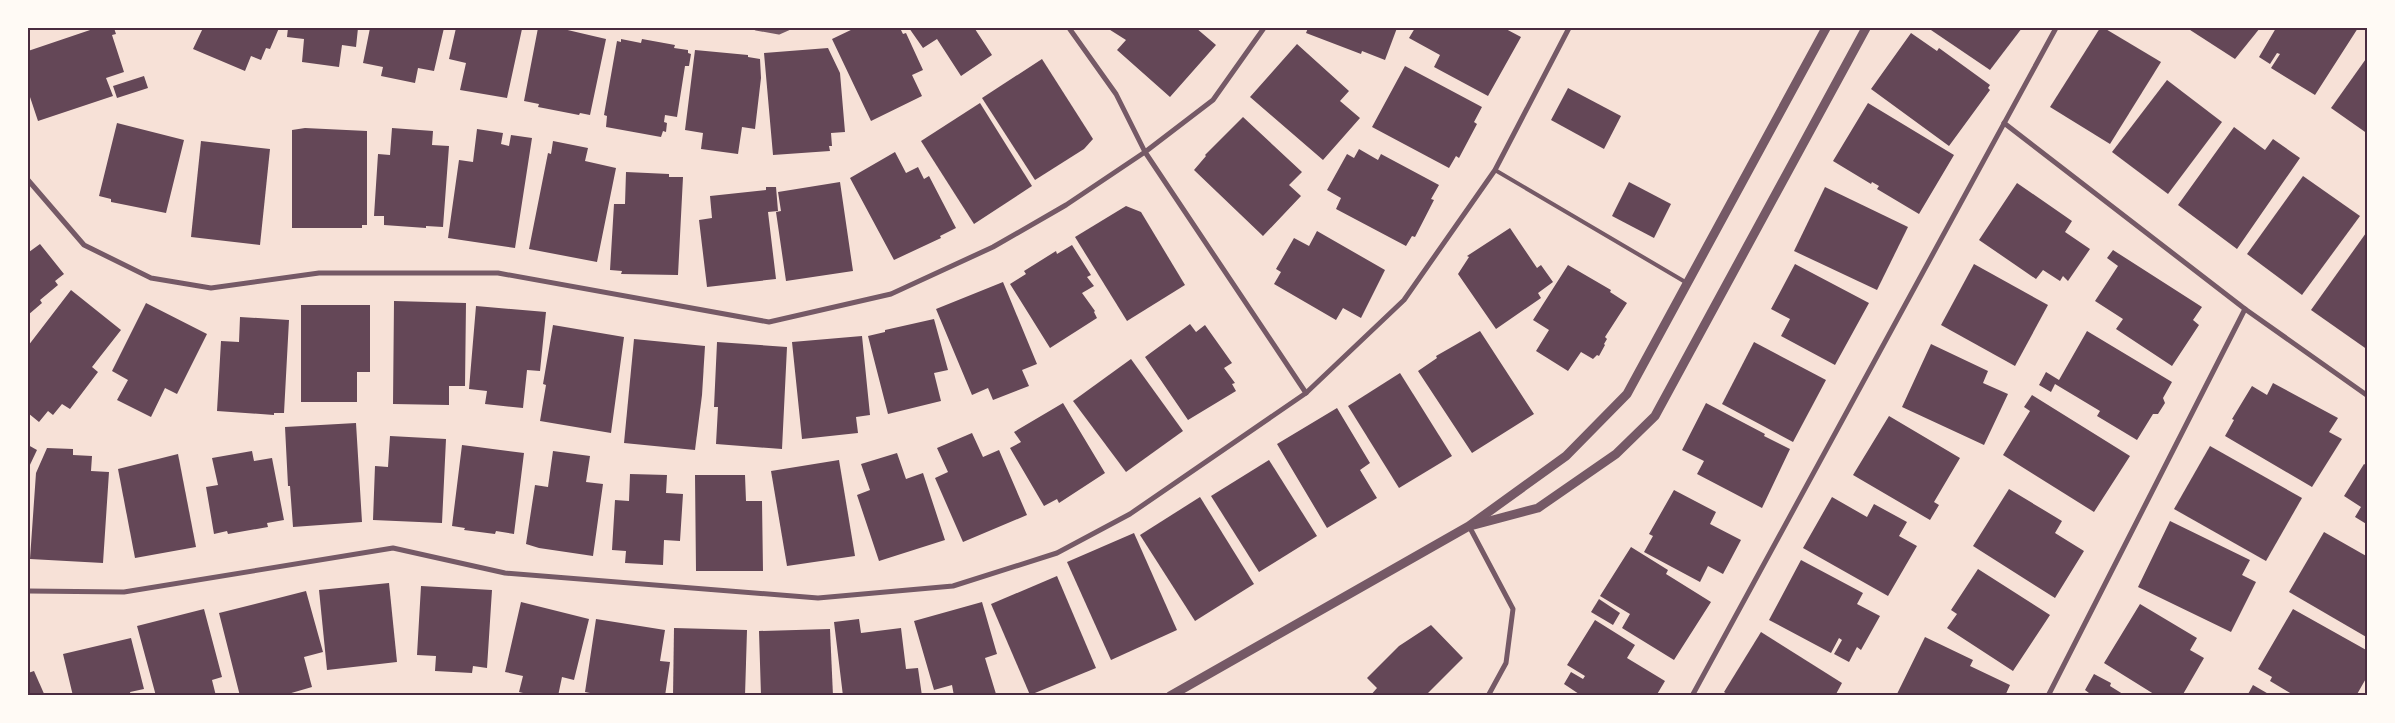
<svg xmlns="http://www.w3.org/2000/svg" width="2395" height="723" font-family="Barlow,sans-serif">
<rect width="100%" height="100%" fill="#f7e1d7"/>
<g fill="#644757">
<polygon points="96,28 114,28 116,34 112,35 124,72 106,78 113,96 38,121 28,91 28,51"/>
<polygon points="203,28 279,28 270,49 266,48 261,60 251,56 245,71 193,49"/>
<polygon points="288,28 358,28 356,47 342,45 339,67 302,62 304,39 287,37"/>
<polygon points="370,28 444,28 434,71 418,68 415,83 381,76 383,67 363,63"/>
<polygon points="456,28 522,29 507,98 460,90 466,63 449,59"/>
<polygon points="538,28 559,28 606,39 590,115 580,113 579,115 538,107 539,104 524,101"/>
<polygon points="855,28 900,28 903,34 906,33 923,70 912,75 922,96 871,121 832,39"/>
<polygon points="909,28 977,28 975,29 992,55 961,76 937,39 923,48"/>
<polygon points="1107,28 1196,28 1216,45 1170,97 1117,50 1126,40"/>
<polygon points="1308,28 1397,28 1385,60 1362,51 1361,54 1306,33"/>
<polygon points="1415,28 1504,28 1521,37 1488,96 1434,67 1440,55 1409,38"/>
<polygon points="1928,28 2022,28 1990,70"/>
<polygon points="2100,28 2104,28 2161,62 2110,144 2050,107"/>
<polygon points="2187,28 2260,28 2235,59"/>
<polygon points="2276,28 2358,28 2315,95 2271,68 2280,54 2277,53 2270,64 2259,57"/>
<polygon points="1911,33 1937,51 1939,48 1990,85 1988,88 1990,90 1949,146 1871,89"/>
<polygon points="621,39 641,43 642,39 675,45 674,48 688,50 688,53 691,54 689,66 685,66 677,117 665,115 664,122 667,123 666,132 663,131 661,137 606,127 607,116 604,115 617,41 621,42"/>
<polygon points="1297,44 1349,91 1340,101 1360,118 1323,160 1250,97"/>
<polygon points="828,48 840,73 845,132 831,133 832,146 829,146 830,151 773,155 764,53"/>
<polygon points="695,50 748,55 748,57 760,59 761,78 755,129 742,127 738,154 701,149 703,133 685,130"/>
<polygon points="2368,56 2368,134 2331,108"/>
<polygon points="1042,59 1093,139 1084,149 1035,180 982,98"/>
<polygon points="1405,66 1482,107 1474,122 1477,124 1459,158 1456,156 1449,168 1372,127"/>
<polygon points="144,76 148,88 117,98 113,86"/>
<polygon points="2167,80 2222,122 2168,194 2112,152"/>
<polygon points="1568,88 1621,116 1604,149 1551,120"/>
<polygon points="980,103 1032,186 974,224 921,141"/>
<polygon points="1868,103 1954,155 1919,214 1877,189 1879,186 1872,182 1871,184 1833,161"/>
<polygon points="1243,117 1302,172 1289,185 1301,196 1263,236 1194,170 1206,156 1205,155"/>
<polygon points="117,123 184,140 166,213 111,202 111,199 99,196"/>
<polygon points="2234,127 2265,150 2273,139 2300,158 2237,249 2178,205"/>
<polygon points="305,128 367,131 367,225 362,225 362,228 292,228 292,130"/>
<polygon points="392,128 433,131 432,145 449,146 443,227 426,226 426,228 384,225 384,216 374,216 378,154 390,155"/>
<polygon points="477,129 503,133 501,144 509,146 511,135 532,138 515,248 448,238 459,160 473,162"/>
<polygon points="201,141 270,149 260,245 191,237"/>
<polygon points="553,141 588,148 585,161 616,168 597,262 529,249 548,153 551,154"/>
<polygon points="1359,149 1378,160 1381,154 1439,185 1431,199 1434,200 1415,237 1412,236 1406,246 1336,209 1341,198 1327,190 1347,154 1354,158"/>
<polygon points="895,152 906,173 918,167 924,179 929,176 956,228 940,236 941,238 894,260 850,178"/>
<polygon points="626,172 669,174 669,177 683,177 678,275 621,274 622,271 610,270 614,204 625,204"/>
<polygon points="2303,176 2360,216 2302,295 2247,254"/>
<polygon points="840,182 853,271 786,281 776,212 781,211 778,192"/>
<polygon points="1629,182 1671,204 1654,238 1612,216"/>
<polygon points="2017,183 2072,221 2065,232 2090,249 2068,281 2063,276 2060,281 2043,270 2036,279 1979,240"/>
<polygon points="766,187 776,187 778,211 768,212 776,279 707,287 699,220 712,218 710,196 766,190"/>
<polygon points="1825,187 1908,227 1877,290 1794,251"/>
<polygon points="1126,206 1141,212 1185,285 1127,321 1075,237"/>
<polygon points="1510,228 1537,268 1541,265 1553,282 1538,293 1541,298 1496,329 1458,274 1469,257 1467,256"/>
<polygon points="1317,231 1385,270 1361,318 1343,308 1336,320 1274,284 1281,272 1276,269 1294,238 1309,246"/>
<polygon points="2366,233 2368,234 2368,350 2311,310"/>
<polygon points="40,244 64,274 55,281 58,285 40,300 42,303 28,315 28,250 29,252"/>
<polygon points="1072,245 1091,275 1087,277 1094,286 1082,293 1095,311 1094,312 1097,318 1050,348 1010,284 1026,274 1024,271 1056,251 1057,254"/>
<polygon points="2113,250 2202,307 2193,320 2199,325 2172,366 2116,329 2123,319 2095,301 2118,266 2107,258"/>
<polygon points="1795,264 1869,303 1835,365 1781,336 1790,319 1771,309"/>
<polygon points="1974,264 2048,305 2015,366 1941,325"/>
<polygon points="1568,265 1611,290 1610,292 1627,303 1605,337 1607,339 1604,344 1605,345 1599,356 1597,355 1593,359 1581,352 1568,371 1536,351 1549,330 1533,320"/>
<polygon points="1003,282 1037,364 1022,370 1029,386 993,400 988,388 972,395 936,309"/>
<polygon points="71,290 121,330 92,367 98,372 70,409 62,404 53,415 48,411 39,422 28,413 28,346"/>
<polygon points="394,301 466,303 465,386 449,386 449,405 393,404"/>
<polygon points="146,303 207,334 177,394 165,388 151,417 117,400 128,380 112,371"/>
<polygon points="301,305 370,305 370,372 357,372 357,402 301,402"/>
<polygon points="476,306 546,312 540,371 527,370 523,408 485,404 487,391 469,389"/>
<polygon points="240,317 289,320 284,413 274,413 274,415 217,411 221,341 239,342"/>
<polygon points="934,319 948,370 934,373 941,401 888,414 868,336 885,332 885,330"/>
<polygon points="1190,324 1196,332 1205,325 1232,363 1224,368 1235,383 1232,384 1236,391 1188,420 1145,357"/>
<polygon points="553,325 624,337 611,433 540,421 546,385 543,384"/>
<polygon points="1480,331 1534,414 1472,453 1418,371 1437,358 1436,356"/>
<polygon points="2087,331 2172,382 2163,398 2165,403 2158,414 2153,414 2137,440 2097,416 2100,411 2055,384 2051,392 2039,385 2046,372 2059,380"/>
<polygon points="862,336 870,415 856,417 858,433 802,439 792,342"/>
<polygon points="634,339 705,346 702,395 695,450 624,443"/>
<polygon points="717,342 787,347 782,449 716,444 718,407 714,407"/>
<polygon points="1754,342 1826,380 1793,442 1722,404"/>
<polygon points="1931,344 1988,371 1983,383 2008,394 1984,445 1902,407"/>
<polygon points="1131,359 1183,431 1126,472 1073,401"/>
<polygon points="1400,373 1452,456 1399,488 1348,406"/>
<polygon points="2273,383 2338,418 2329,432 2342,439 2312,487 2225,436 2234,420 2232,419 2252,386 2267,395"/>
<polygon points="2032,395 2130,456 2094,512 2003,455 2030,411 2024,407"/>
<polygon points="1063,403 1105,473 1059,503 1057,499 1044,506 1010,448 1021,442 1014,432"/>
<polygon points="1706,403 1765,434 1764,436 1790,449 1762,508 1697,474 1704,461 1682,450"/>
<polygon points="1337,408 1370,463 1360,470 1377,498 1327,528 1277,444"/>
<polygon points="1889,416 1960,458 1934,502 1939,505 1930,520 1853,475"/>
<polygon points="356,423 362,522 293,527 290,486 288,486 285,427"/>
<polygon points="972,433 983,457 999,450 1027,515 963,542 935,478 948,472 937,448"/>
<polygon points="390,436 446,439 442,523 373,520 375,466 388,467"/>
<polygon points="28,445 37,450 28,469"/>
<polygon points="462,445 524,453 514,534 496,531 495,534 464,530 465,528 452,526"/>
<polygon points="2210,446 2302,498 2266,561 2174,509"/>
<polygon points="47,448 73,449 73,455 92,456 91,471 109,472 103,563 30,559 36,473"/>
<polygon points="252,451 254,461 272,458 284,520 267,523 268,527 228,534 227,531 214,534 206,487 218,485 212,458"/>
<polygon points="553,451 590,456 586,482 603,484 593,556 539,548 526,544 535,485 548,487"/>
<polygon points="897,453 906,479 923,473 945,540 879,561 857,495 870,490 861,464"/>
<polygon points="178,454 196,547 135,558 118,469"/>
<polygon points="839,460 855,556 787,566 771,471"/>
<polygon points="1269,460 1317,536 1259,572 1211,496"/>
<polygon points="2364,464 2368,466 2368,525 2355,517 2361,507 2344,496"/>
<polygon points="630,474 667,475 666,493 683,494 680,541 664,540 663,565 625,563 626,551 612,550 615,500 629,501"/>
<polygon points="695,475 745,475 746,501 762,501 763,571 696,571"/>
<polygon points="2009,489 2062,521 2055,533 2084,551 2055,598 1973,546"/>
<polygon points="1674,490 1716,512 1710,524 1741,540 1723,574 1708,566 1700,582 1644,552 1653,536 1649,534"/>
<polygon points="1200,497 1254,584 1195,621 1140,535"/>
<polygon points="1832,497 1867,517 1874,504 1907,522 1899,536 1917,546 1888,596 1803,548"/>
<polygon points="2170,521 2250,560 2242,575 2256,582 2231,632 2138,587"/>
<polygon points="2324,532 2368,557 2368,638 2289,592"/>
<polygon points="1134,533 1177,630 1111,660 1067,562"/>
<polygon points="1631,547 1668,570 1666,574 1711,602 1674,660 1622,628 1630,614 1600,596"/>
<polygon points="1801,560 1863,593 1857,604 1880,616 1861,650 1857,647 1849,662 1834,654 1842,640 1839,638 1831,653 1769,620"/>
<polygon points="1978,569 2050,615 2013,671 1947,628 1957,614 1951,610"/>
<polygon points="1057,576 1096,668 1030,695 991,604"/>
<polygon points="389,583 397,662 327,670 319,590"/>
<polygon points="421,586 492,590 487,668 473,666 472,673 435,671 436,656 417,655"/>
<polygon points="306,591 323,652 304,657 312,687 281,696 240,696 219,613"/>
<polygon points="1599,599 1620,613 1613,625 1591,612"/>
<polygon points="521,602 589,619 574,680 562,677 558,696 535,696 519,692 523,676 505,672"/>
<polygon points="982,602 997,654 985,658 996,694 954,696 952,685 934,690 914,621"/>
<polygon points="2140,604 2197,638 2190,650 2204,658 2182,696 2157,696 2104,663"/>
<polygon points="204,609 222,677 212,680 216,696 156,696 137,626"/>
<polygon points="2293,609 2368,651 2368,675 2356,696 2295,696 2270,681 2272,677 2258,669"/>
<polygon points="596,619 665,630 660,661 670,662 665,696 589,696 590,693 585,692"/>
<polygon points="859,619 861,633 901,628 906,669 918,668 922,696 843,696 834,622"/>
<polygon points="1595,620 1635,645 1627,658 1665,681 1656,696 1582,696 1564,684 1571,672 1583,679 1585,676 1567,665"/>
<polygon points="1431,625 1463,658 1425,696 1370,696 1377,688 1367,678 1399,646"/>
<polygon points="674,628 747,630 745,696 673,696"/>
<polygon points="830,629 833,696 761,696 759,631"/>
<polygon points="1761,632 1842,683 1835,696 1730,696 1724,692"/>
<polygon points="1925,637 1973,660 1970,666 2010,685 2005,696 1896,696"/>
<polygon points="131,638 144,689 130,692 131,696 73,696 63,654"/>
<polygon points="34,671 45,696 28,696 28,673"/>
<polygon points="2094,674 2111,683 2110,686 2126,696 2093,696 2085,690"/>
<polygon points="2253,685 2272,696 2247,696"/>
</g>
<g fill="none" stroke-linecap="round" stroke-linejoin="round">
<polyline stroke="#755966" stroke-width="4" points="1495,170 1687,283"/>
<g stroke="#755966" stroke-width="5">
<polyline points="756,28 779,32 788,28"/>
<polyline points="1069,28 1116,94 1145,152 1306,393"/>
<polyline points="2004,123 2245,309 2368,396"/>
<polyline points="28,180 84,245 151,278 211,288 319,273 498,273 769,322 891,294 993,247 1066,205 1145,152 1213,100 1264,28"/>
<polyline points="1469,526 1513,609 1506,663 1488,696"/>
<polyline points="28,591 124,592 393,548 505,573 818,598 953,586 1057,553 1130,514 1306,393 1404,300 1495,170 1569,28"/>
<polyline points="1692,696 2056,28"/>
<polyline points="2048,696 2245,309"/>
</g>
<g stroke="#755966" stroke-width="9">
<polyline points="1474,525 1538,508 1616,454 1655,416 1866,28"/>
<polyline points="1170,696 1469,526 1566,456 1627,394 1826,28"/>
</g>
</g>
<rect width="2395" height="723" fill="none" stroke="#fffaf5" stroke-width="58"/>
<rect x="29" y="29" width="2337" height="665" fill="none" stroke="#4a2c40" stroke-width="2"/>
</svg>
